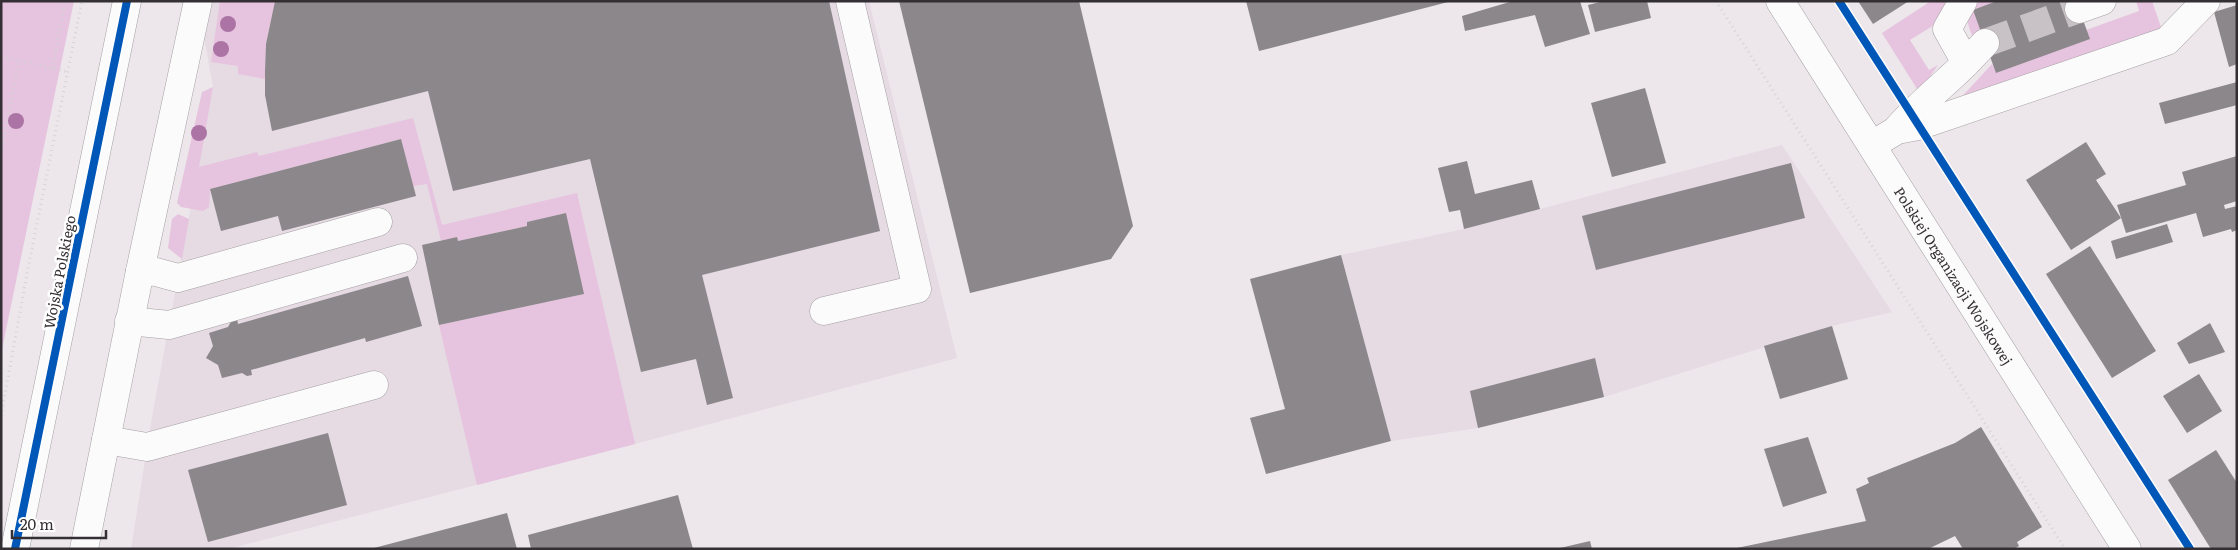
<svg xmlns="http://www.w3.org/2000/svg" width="2238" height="550" font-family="Literata,serif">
<rect width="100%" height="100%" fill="#ede7eb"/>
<g fill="#e6dae3">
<polygon points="213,1 869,1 957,358 635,444 228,549 131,549 152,417 213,87 204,37"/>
<polygon points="1782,145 1892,312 1832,326 1604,397 1478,428 1391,441 1341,255 1464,229"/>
</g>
<g fill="#e6c3df">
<polygon points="1,1 74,1 1,354"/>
<polygon points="220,1 275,1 266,44 265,79 238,74 238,66 211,62"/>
<polygon points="1931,1 1946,1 1939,22 1910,40 1929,70 1938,65 1919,92 1882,33"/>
<path d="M1980,1H1997L1983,38L1973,37C1965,21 1965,11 1980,1Z"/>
<polygon points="2136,1 2152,1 2162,30 1956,103 1992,64 1996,72 2089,39 2086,30 2139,11"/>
<polygon points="213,87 199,167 257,152 259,156 413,118 442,225 577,193 635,444 477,485 439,325 583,294 566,213 527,222 527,226 458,241 457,237 441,241 427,184 413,186 400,139 210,189 209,207 203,211 181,207 177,203 202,92"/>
<polygon points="178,214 189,219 182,259 168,248 172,219"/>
</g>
<g fill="#8b878a">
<polygon points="275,1 829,1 880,231 702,275 733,398 707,405 696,359 641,372 590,159 453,191 428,91 272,131 265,95 265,71 266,44"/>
<polygon points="899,1 1079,1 1133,226 1111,259 970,293"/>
<polygon points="1246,1 1448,1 1448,2 1259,51"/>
<polygon points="1513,1 1580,1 1590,34 1545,47 1535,15 1465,31 1462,16"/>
<polygon points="1604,1 1647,1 1651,18 1595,32 1588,5"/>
<polygon points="1858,1 1909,1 1873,24"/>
<polygon points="1997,1 2076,1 2090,39 1996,73 1973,10"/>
<polygon points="2237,5 2237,64 2229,67 2214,12"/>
<polygon points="2237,82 2237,105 2165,124 2159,103"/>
<polygon points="1645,88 1666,163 1612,177 1591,103"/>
<polygon points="401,139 416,196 282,231 278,216 221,231 210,189"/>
<polygon points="2086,142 2106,174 2096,180 2121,218 2071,250 2026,180"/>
<polygon points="2237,156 2237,201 2224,205 2225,209 2237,206 2237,230 2232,232 2231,229 2203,237 2196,213 2126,233 2117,205 2186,185 2182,172"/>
<polygon points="1467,161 1475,194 1532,180 1540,209 1464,229 1460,210 1449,212 1438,168"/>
<polygon points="1791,163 1805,218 1596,270 1582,216"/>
<polygon points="566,213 584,294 439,325 422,245 457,237 458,241 527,226 527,222"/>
<polygon points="2167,224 2173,242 2116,259 2111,241"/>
<polygon points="2090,246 2156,351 2112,378 2046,274"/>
<polygon points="1341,255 1391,441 1266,474 1250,418 1285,409 1250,279"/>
<polygon points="408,276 422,326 366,342 365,338 251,370 252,375 247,376 242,373 222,378 218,365 206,358 213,346 209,333 228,327 232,320 237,319 238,324"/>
<polygon points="2210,323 2225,352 2189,364 2177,343"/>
<polygon points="1832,326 1848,379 1780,399 1764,346"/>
<polygon points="1595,358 1604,397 1478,428 1470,391"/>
<polygon points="2199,374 2222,411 2187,433 2163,396"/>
<polygon points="1981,427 2042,527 2017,542 2019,546 2014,549 1963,549 1955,536 1928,549 1732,549 1866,521 1856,489 1869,483 1867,478 1955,443"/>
<polygon points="328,433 347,505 208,542 188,470"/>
<polygon points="1808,437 1827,493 1783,507 1764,449"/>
<polygon points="2216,450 2237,483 2237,549 2211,549 2168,480"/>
<polygon points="678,495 693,549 531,549 528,535"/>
<polygon points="507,513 517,549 374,549 374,548"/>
<polygon points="1590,541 1592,549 1560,549 1560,548"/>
</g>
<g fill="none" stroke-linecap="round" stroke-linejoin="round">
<polyline stroke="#c8c2c6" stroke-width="28" stroke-dasharray="28 14" stroke-linecap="butt" points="1985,43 2079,9"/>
<defs>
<g id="minor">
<polyline points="2079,9 2102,1"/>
<polyline points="1966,63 1985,43"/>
<path d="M1898,128C1918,105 1944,85 1966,63L1947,29L1963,1"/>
<polyline points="1872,145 1897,130 1918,126 2167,41 2206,1"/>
<polyline points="140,271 156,272 178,278 378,222"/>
<polyline points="824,311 917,289 850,1"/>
<polyline points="129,321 169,325 403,258"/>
<polyline points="106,440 147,447 374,385"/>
<polyline points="84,549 140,271 198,1"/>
</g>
<g id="major">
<path id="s1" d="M1780,1L2127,549"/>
<polyline points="15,549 127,1"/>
</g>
</defs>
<use href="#minor" stroke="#a4a0a2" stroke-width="29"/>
<use href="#major" stroke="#a4a0a2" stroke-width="29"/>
<g stroke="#d4d3d4" stroke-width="3" stroke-dasharray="1 4" stroke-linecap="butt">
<polyline points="1716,1 2065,549"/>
<polyline points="1,56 68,72"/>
<polyline points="52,69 65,1"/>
<polyline points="1,153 19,60"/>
<polyline points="1,416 29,263 82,1"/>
</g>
<use href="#minor" stroke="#fcfbfc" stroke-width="28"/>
<use href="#major" stroke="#fcfbfc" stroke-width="28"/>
<defs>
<g id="cycleway">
<polyline points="1839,1 2190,549"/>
<polyline points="15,549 127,1"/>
</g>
</defs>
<use href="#cycleway" stroke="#fff" stroke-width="11"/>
<use href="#cycleway" stroke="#0057b8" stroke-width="8"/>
</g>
<g fill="#ac74a5">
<circle cx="228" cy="24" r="8"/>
<circle cx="221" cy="49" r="8"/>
<circle cx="16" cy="121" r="8"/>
<circle cx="199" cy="133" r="8"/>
</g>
<g text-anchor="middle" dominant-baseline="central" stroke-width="5" stroke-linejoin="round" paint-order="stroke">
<g font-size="14" fill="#332f32" stroke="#fff">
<text transform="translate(59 272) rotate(-79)">Wojska Polskiego</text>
<text stroke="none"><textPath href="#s1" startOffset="325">Polskiej Organizacji Wojskowej</textPath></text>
</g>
</g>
<rect width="2238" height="550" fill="none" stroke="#332f32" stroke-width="5"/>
<path d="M12 530v8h94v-8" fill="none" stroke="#332f32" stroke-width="2.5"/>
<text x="20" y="530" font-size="15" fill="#332f32" stroke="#ffffff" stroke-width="4" paint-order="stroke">20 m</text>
</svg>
